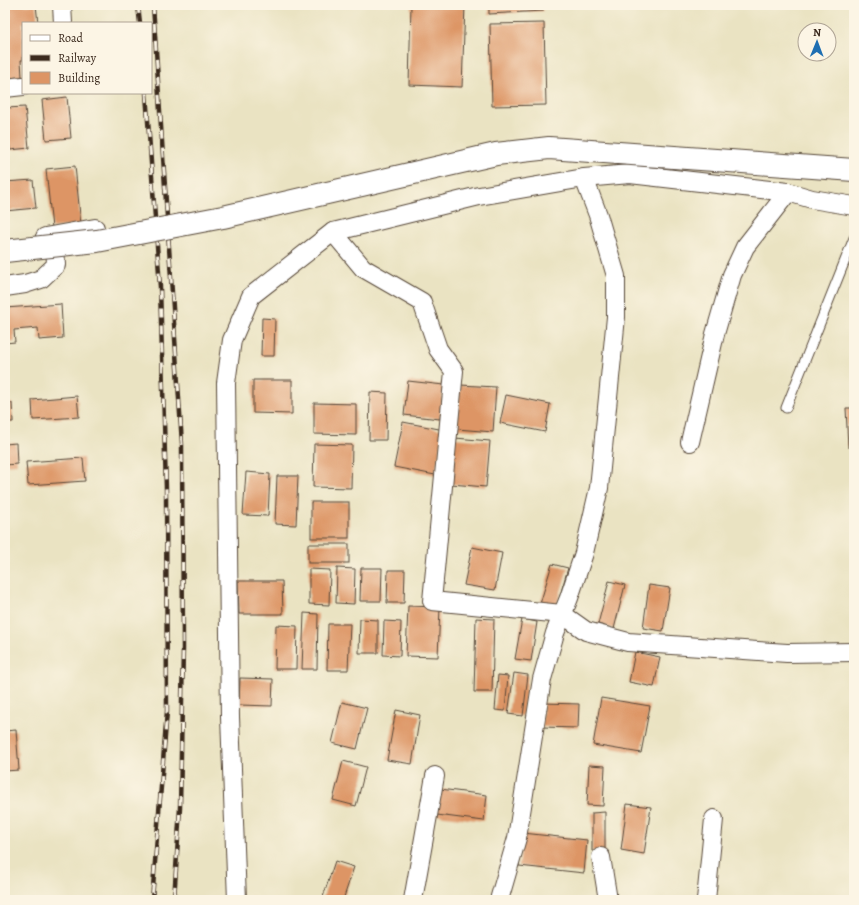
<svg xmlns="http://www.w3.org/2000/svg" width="859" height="905" font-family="Alegreya,serif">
<rect width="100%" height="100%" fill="#fcf5e5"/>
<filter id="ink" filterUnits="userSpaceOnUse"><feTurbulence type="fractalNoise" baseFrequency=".025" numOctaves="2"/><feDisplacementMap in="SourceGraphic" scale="8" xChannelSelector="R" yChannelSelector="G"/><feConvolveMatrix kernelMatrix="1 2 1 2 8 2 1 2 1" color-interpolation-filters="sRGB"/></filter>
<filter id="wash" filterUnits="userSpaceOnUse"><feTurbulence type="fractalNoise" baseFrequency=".012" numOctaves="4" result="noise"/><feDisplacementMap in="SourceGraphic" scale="16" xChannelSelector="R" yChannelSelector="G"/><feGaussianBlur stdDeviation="0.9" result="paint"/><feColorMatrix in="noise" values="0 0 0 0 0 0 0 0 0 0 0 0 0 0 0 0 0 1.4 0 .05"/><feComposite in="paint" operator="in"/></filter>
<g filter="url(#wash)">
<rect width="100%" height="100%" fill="#eae3c2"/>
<g id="blocks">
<g fill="#dd9565">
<polygon points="5,5 36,5 38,23 23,23 23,60 21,60 22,77 5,78"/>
<polygon points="411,5 465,5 462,87 409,85"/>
<polygon points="489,5 542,5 543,11 489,14"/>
<polygon points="544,23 546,105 492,106 490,24"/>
<polygon points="67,97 71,138 46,140 42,100"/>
<polygon points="25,107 29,148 10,150 6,108"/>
<polygon points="75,166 81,225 52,228 46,169"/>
<polygon points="33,180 36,208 5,211 5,182"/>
<polygon points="61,304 63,338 39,340 38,328 14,330 15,342 5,343 5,308"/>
<polygon points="262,318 275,319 274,356 261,356"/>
<polygon points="253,380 292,380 292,414 253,413"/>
<polygon points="408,381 444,385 440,419 404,415"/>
<polygon points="460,385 496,387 493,432 457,429"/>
<polygon points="370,392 387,393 386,440 369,440"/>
<polygon points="506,395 550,404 545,432 500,423"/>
<polygon points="77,396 79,417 33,420 32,400"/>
<polygon points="5,403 12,403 13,422 5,422"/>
<polygon points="314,403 356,404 356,435 314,434"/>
<polygon points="846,408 854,408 854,447 848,447"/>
<polygon points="403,422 444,430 435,475 394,467"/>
<polygon points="455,438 490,441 486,487 451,484"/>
<polygon points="16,443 17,464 5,465 5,444"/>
<polygon points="314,444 352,445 351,488 313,487"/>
<polygon points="83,458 85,481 28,485 26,462"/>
<polygon points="246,472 270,474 268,516 243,515"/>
<polygon points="277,476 298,476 296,525 275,524"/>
<rect x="311" y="502" width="38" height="36"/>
<rect x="308" y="544" width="41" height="19"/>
<polygon points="472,547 502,553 495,590 464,585"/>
<polygon points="552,564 568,568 556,609 540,604"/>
<polygon points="337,568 355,569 354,604 336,603"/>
<polygon points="361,568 382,568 381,601 360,601"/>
<polygon points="309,569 330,570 329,605 309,604"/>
<polygon points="388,570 405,570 404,603 387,603"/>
<polygon points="238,581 282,581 283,614 239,614"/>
<polygon points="609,581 625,585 614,629 598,624"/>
<polygon points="649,585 670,588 663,631 643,628"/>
<polygon points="408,606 440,607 438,657 406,656"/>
<polygon points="304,613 318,614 317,669 302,669"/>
<polygon points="476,618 494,619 492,692 474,692"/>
<polygon points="360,619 378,620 378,653 359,653"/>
<polygon points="522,619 537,622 531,661 515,659"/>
<polygon points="384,621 401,622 400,656 383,655"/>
<polygon points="328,624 350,624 348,670 327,670"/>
<polygon points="276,625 297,626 296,669 275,669"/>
<polygon points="635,652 660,657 654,687 629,682"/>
<polygon points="514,673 528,675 523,716 508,714"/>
<polygon points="498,675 508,676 505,711 495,710"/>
<polygon points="240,678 273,679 272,706 239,705"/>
<polygon points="601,698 650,706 641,753 593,745"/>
<polygon points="342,702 367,708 357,749 332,743"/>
<polygon points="543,703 579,704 578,728 542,727"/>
<polygon points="396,710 420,715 412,764 387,760"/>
<polygon points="16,730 19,770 5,771 5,731"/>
<polygon points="343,761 366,767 356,806 333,800"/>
<polygon points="589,765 605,766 603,806 587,805"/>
<polygon points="440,789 487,795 484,821 437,815"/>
<polygon points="627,804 651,807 644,854 621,850"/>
<polygon points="605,812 605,851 592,851 592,813"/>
<polygon points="523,833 587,840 584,873 519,866"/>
<polygon points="335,861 354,867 343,900 322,900"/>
</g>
</g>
</g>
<g filter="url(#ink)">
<use href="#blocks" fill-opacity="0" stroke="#554637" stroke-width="1"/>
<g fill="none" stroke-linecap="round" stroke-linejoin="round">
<defs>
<polyline id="service" points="786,408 854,238"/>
<g id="minor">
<polyline points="62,5 63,23"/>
<polyline points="5,88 23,86"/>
<polyline points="333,232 363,268 422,302 438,349 454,371 432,601 562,614 586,631 628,642 787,653 854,652"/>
<polyline points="45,237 95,228"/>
<polyline points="5,287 25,284 41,279 56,265 55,243 45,238"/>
<polyline points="690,442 715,334 732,275 745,247 788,192"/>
<polyline points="601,857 608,900"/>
<polyline points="237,900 230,717 226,383 232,340 251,296 333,232 479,196 584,178 630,174 788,192 812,199 854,206"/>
<polyline points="413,900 435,776"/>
<polyline points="499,900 517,838 542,679 555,633 569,598 584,553 599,488 616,317 616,276 598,215 584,178"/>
<polyline points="706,900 714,819"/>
</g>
</defs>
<use href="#service" stroke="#554637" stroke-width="11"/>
<use href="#minor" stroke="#554637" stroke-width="20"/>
<use href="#service" stroke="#fff" stroke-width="9"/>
<use href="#minor" stroke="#fff" stroke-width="18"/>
<defs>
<g id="rail">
<polyline points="138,5 140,23"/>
<polyline points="153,5 182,444 183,648 180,808 174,900"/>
<polyline points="146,93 160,287 166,489 167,711 152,900"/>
</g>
</defs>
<use href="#rail" stroke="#3b2a1e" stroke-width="4.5"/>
<use href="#rail" stroke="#fcf5e5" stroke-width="3" stroke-dasharray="9" stroke-linecap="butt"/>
<defs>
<polyline id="tertiary-bridge" points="5,251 97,241 223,217 496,154 549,148 854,170"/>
</defs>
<use href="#tertiary-bridge" stroke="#554637" stroke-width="24" stroke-linecap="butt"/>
<use href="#tertiary-bridge" stroke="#fff" stroke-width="22"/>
</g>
</g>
<rect width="859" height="905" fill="none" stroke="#fcf5e5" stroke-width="20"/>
<rect x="22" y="22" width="130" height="72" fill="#fcf5e5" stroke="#afa495"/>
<rect x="30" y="35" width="20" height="6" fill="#ffffff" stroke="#afa495"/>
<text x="58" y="42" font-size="12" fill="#3b2a1e">Road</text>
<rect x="30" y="55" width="20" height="6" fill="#3b2a1e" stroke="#afa495"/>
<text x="58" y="62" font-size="12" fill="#3b2a1e">Railway</text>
<rect x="30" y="72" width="20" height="12" fill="#dd9565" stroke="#afa495"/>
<text x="58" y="82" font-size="12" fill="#3b2a1e">Building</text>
<g transform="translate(817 42) rotate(1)"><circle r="19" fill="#fcf5e5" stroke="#afa495"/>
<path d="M0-3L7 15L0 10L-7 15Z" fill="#1f6fb2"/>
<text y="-6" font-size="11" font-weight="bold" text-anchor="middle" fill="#3b2a1e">N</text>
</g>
</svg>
